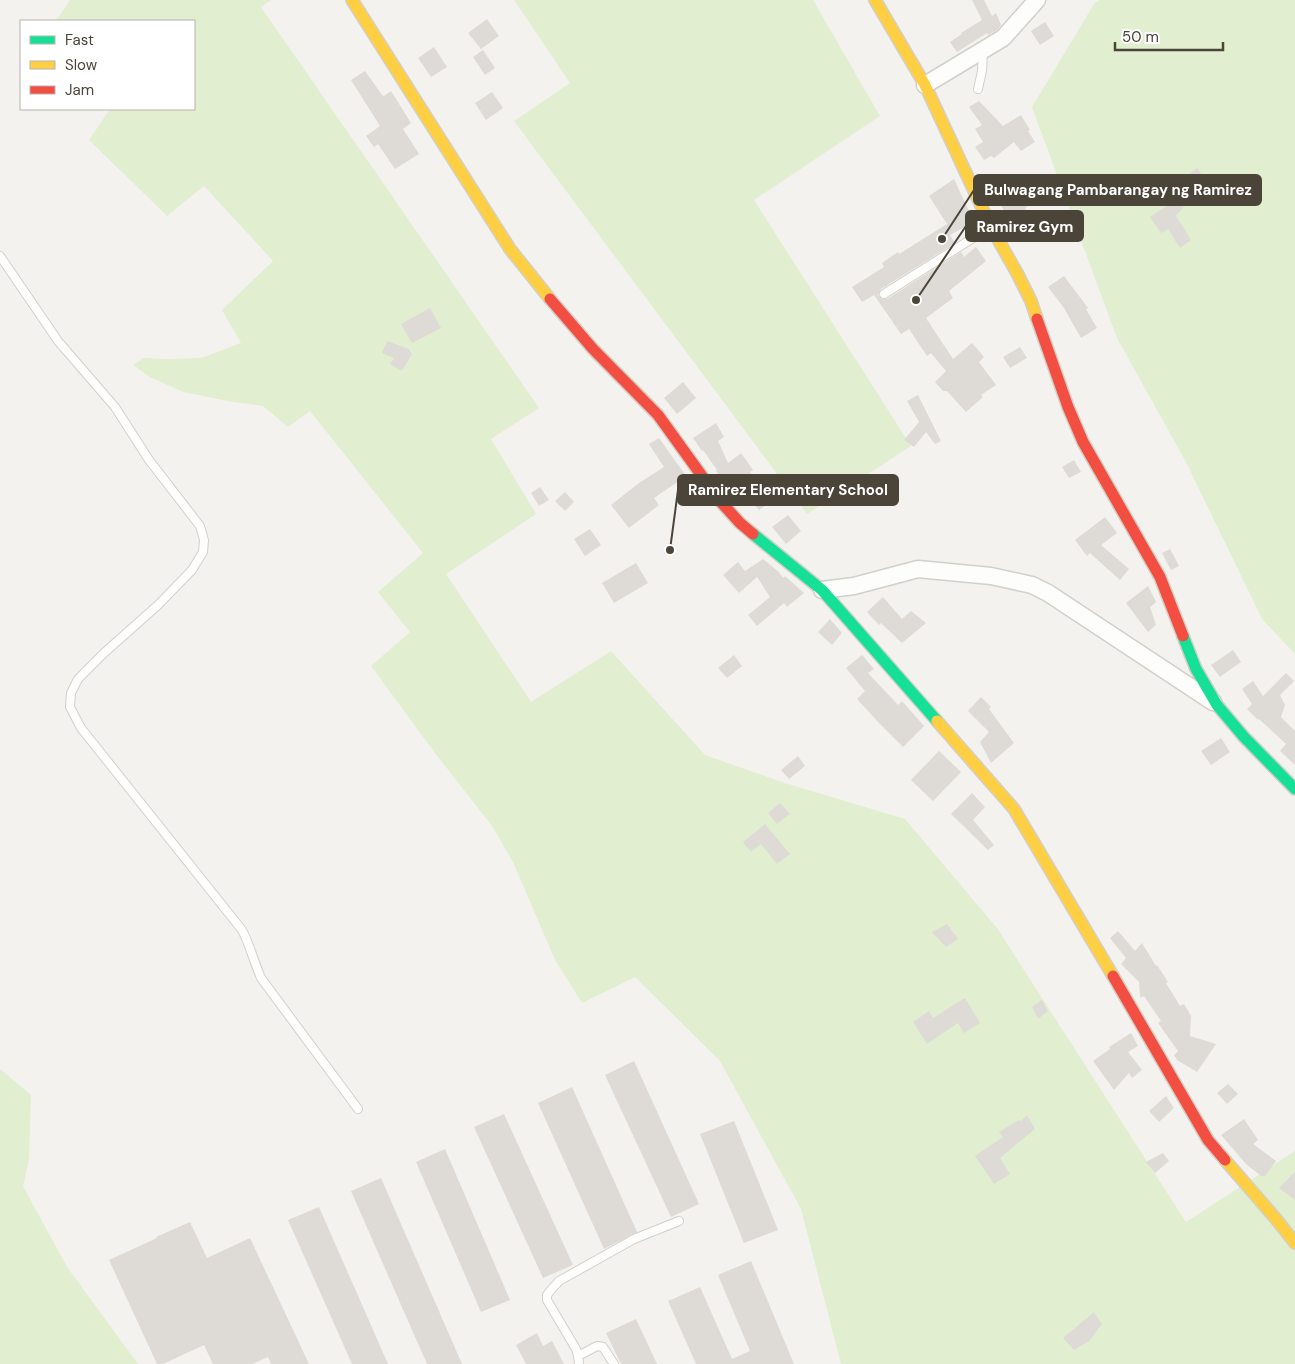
<svg xmlns="http://www.w3.org/2000/svg" width="1295" height="1364" font-family="'DM Sans',sans-serif">
<rect width="100%" height="100%" fill="#f4f2ee"/>
<g fill="#e1eecf">
<polygon points="70,0 271,0 261,7 539,408 491,439 536,514 446,574 531,702 611,651 705,755 785,783 905,819 997,928 1186,1222 1295,1151 1295,1364 841,1364 801,1209 720,1061 635,977 582,1003 555,960 513,862 492,826 435,753 371,666 410,632 378,592 423,553 310,411 288,427 263,406 233,402 183,392 150,377 133,365 144,358 165,359 201,358 241,343 222,310 273,261 204,186 167,216 89,140 110,109 194,109 194,21 56,21"/>
<polygon points="514,0 813,0 880,116 754,200 911,446 807,514 514,121 570,83"/>
<polygon points="1099,0 1295,0 1295,654 1262,619 1186,462 1117,338 1032,107 1094,4"/>
<polygon points="0,1069 31,1095 29,1159 23,1186 67,1267 138,1364 0,1364"/>
</g>
<g fill="#dedbd6">
<polygon points="972,0 984,0 992,16 996,13 1001,25 997,30 988,35 987,33 957,52 950,42 962,34 961,33 982,20"/>
<polygon points="487,19 499,36 481,49 468,33"/>
<polygon points="1045,22 1054,36 1040,45 1031,31"/>
<polygon points="434,47 447,67 431,77 418,58"/>
<polygon points="483,50 495,68 485,75 473,57"/>
<polygon points="365,71 382,95 384,96 391,91 411,123 403,129 419,154 395,169 378,144 374,147 366,136 380,126 351,80"/>
<polygon points="492,92 503,108 486,120 475,103"/>
<polygon points="979,101 1003,126 1021,115 1030,130 1028,131 1035,142 1021,151 1014,142 994,158 991,156 984,160 975,147 983,142 975,129 982,125 969,107"/>
<polygon points="1197,168 1208,183 1196,192 1176,216 1191,240 1180,248 1168,229 1161,233 1150,217 1180,197 1174,192 1182,182 1181,181"/>
<polygon points="954,179 974,222 950,235 955,243 881,289 878,295 882,299 887,299 961,252 964,257 976,247 986,261 949,291 953,298 926,318 953,359 972,343 984,357 979,362 996,385 981,395 983,397 966,412 947,391 943,391 935,382 946,371 931,353 927,356 909,329 901,334 874,295 862,302 852,287 884,267 882,263 898,252 899,254 947,224 929,196"/>
<polygon points="1017,182 1030,205 1025,208 1042,229 1025,242 1013,226 995,195"/>
<polygon points="1064,276 1088,308 1086,309 1097,328 1081,338 1064,308 1048,287"/>
<polygon points="430,308 441,328 412,343 401,324"/>
<polygon points="387,341 409,349 412,354 402,371 390,364 394,358 382,353"/>
<polygon points="1020,347 1027,358 1010,368 1003,357"/>
<polygon points="683,382 696,398 677,414 664,398"/>
<polygon points="918,395 941,441 935,444 926,432 914,447 904,440 919,422 907,401"/>
<polygon points="716,423 724,437 718,441 728,463 741,453 753,470 750,472 770,502 759,510 742,490 734,496 716,471 717,470 703,450 702,451 693,438"/>
<polygon points="659,438 686,476 654,498 659,505 629,528 611,505 639,483 664,467 649,444"/>
<polygon points="1074,460 1081,472 1069,478 1062,467"/>
<polygon points="540,487 549,500 539,506 531,493"/>
<polygon points="565,492 574,502 565,511 555,501"/>
<polygon points="788,515 801,531 786,544 772,527"/>
<polygon points="1105,517 1117,533 1101,545 1129,569 1120,580 1090,553 1087,556 1075,540"/>
<polygon points="590,529 601,545 585,556 574,539"/>
<polygon points="1170,549 1179,566 1171,570 1162,553"/>
<polygon points="763,559 779,572 783,578 785,576 804,593 787,607 784,603 757,626 748,615 770,597 757,577 739,593 723,575 738,562 745,571"/>
<polygon points="636,563 648,583 614,603 602,583"/>
<polygon points="1148,586 1156,602 1150,607 1156,625 1148,632 1126,603"/>
<polygon points="883,597 902,619 911,611 926,623 902,643 881,623 879,625 867,612"/>
<polygon points="830,619 842,633 832,645 818,632"/>
<polygon points="1233,650 1241,662 1220,677 1211,665"/>
<polygon points="734,655 742,666 727,678 718,668"/>
<polygon points="862,655 874,669 868,673 898,705 902,701 924,726 903,747 881,725 857,699 865,691 846,668"/>
<polygon points="1286,673 1294,681 1280,695 1285,705 1281,717 1295,731 1295,765 1280,751 1286,744 1259,719 1258,720 1247,709 1252,704 1242,689 1253,681 1263,696"/>
<polygon points="981,697 991,707 989,709 1014,743 991,763 980,742 989,732 968,711"/>
<polygon points="1221,738 1230,752 1211,765 1201,751"/>
<polygon points="939,751 961,772 933,801 911,780"/>
<polygon points="798,756 805,766 789,779 781,770"/>
<polygon points="972,793 985,807 973,820 994,845 988,850 951,814"/>
<polygon points="780,803 790,814 777,824 768,813"/>
<polygon points="765,824 790,854 777,864 761,844 751,852 743,842"/>
<polygon points="947,924 958,939 946,947 932,932"/>
<polygon points="1118,931 1135,951 1142,943 1156,966 1157,965 1168,982 1166,983 1180,1006 1184,1004 1191,1016 1190,1036 1216,1044 1197,1072 1177,1060 1174,1055 1178,1051 1158,1023 1161,1021 1144,996 1141,998 1140,996 1139,982 1121,964 1126,958 1110,938"/>
<polygon points="965,998 980,1023 964,1033 958,1023 927,1044 913,1022 929,1011 933,1018"/>
<polygon points="1042,1000 1048,1011 1038,1019 1032,1007"/>
<polygon points="1131,1033 1138,1046 1128,1052 1142,1070 1132,1078 1129,1073 1114,1090 1093,1061 1110,1049 1109,1047"/>
<polygon points="634,1061 699,1204 671,1217 605,1075"/>
<polygon points="1228,1084 1238,1094 1227,1104 1217,1093"/>
<polygon points="572,1087 637,1232 604,1249 538,1103"/>
<polygon points="1166,1096 1174,1108 1159,1122 1149,1111"/>
<polygon points="504,1114 573,1265 543,1278 474,1127"/>
<polygon points="1027,1115 1035,1129 1000,1158 1010,1174 994,1184 975,1156 1003,1137 999,1132 1019,1120 1021,1121"/>
<polygon points="1244,1119 1258,1140 1253,1144 1276,1161 1265,1176 1261,1176 1246,1164 1221,1135"/>
<polygon points="734,1121 778,1230 744,1243 700,1134"/>
<polygon points="445,1149 510,1300 481,1312 416,1162"/>
<polygon points="1163,1153 1169,1161 1155,1173 1146,1162"/>
<polygon points="1295,1172 1295,1200 1279,1188"/>
<polygon points="381,1178 462,1364 427,1364 351,1191"/>
<polygon points="319,1207 388,1364 352,1364 288,1220"/>
<polygon points="190,1222 207,1258 250,1238 309,1364 271,1364 268,1357 252,1364 213,1364 204,1345 163,1364 157,1364 109,1260 157,1238 156,1237"/>
<polygon points="751,1261 794,1364 696,1364 668,1301 700,1287 732,1359 750,1351 718,1275"/>
<polygon points="1094,1312 1102,1324 1089,1341 1074,1350 1063,1338"/>
<polygon points="636,1319 657,1364 621,1364 606,1333"/>
<polygon points="537,1333 543,1346 552,1341 564,1364 526,1364 516,1345"/>
</g>
<g fill="none" stroke-linecap="round" stroke-linejoin="round">
<defs>
<g id="lane">
<polyline points="978,89 982,71 983,51"/>
<path d="M0,256L58,341L115,407L149,460L200,526L204,540L203,552L192,570L158,605L104,653L78,679L71,693L70,707L81,728L242,930C250,945 254,962 261,978L358,1109"/>
<polyline points="884,294 989,228"/>
<polyline points="578,1356 597,1346 603,1347 614,1364"/>
<polyline points="579,1364 578,1356 576,1349 547,1300 547,1295 550,1291 559,1281 634,1239 679,1221"/>
</g>
<g id="street">
<polyline points="925,85 1003,38 1037,0"/>
<polyline points="822,590 854,586 918,569 991,576 1032,585 1048,593 1213,702"/>
</g>
<g id="fast">
<polyline points="753,534 822,590 937,721"/>
<polyline points="1183,636 1196,669 1217,705 1244,737 1295,789"/>
</g>
<g id="slow">
<polyline points="352,0 510,249 550,299"/>
<polyline points="875,0 925,85 991,227 1017,273 1031,301 1037,319"/>
<polyline points="937,721 1014,809 1113,976"/>
<polyline points="1225,1160 1276,1219 1295,1243"/>
</g>
<g id="jam">
<polyline points="550,299 593,349 658,415 720,501 740,523 753,534"/>
<polyline points="1037,319 1068,407 1083,442 1160,577 1183,636"/>
<polyline points="1113,976 1208,1140 1225,1160"/>
</g>
</defs>
<use href="#lane" stroke="#d2d0cb" stroke-width="10"/>
<use href="#street" stroke="#d2d0cb" stroke-width="19"/>
<use href="#fast" stroke="#d3cfc5" stroke-width="14"/>
<use href="#slow" stroke="#d3cfc5" stroke-width="14"/>
<use href="#jam" stroke="#d3cfc5" stroke-width="14"/>
<use href="#lane" stroke="#fdfdfc" stroke-width="8"/>
<use href="#street" stroke="#fdfdfc" stroke-width="16"/>
<use href="#fast" stroke="#16e098" stroke-width="11"/>
<use href="#slow" stroke="#ffcf43" stroke-width="11"/>
<use href="#jam" stroke="#f24e42" stroke-width="11"/>
</g>
<path fill="none" stroke="#4b4439" stroke-width="2" d="M942 239L974 190M916 300L966 226M670 550L678 490"/>
<g fill="#4b4439" stroke="#fff" stroke-width="2">
<circle cx="942" cy="239" r="5"/>
<circle cx="916" cy="300" r="5"/>
<circle cx="670" cy="550" r="5"/>
</g>
<g fill="#4b4439" stroke="#4b4439" stroke-width="2">
<rect x="974" y="175" width="287" height="30" rx="5"/>
<rect x="966" y="211" width="117" height="30" rx="5"/>
<rect x="678" y="475" width="220" height="30" rx="5"/>
</g>
<g font-size="15" text-anchor="middle" font-weight="bold" fill="#fff">
<text x="1118" y="195">Bulwagang Pambarangay ng Ramirez</text>
<text x="1025" y="232">Ramirez Gym</text>
<text x="788" y="495">Ramirez Elementary School</text>
</g>
<rect x="20" y="20" width="175" height="90" fill="#ffffff" stroke="#b7b4b0"/>
<rect x="30" y="36" width="25" height="8" fill="#16e098" stroke="#b7b4b0"/>
<text x="65" y="45" font-size="15" fill="#4b4439">Fast</text>
<rect x="30" y="61" width="25" height="8" fill="#ffcf43" stroke="#b7b4b0"/>
<text x="65" y="70" font-size="15" fill="#4b4439">Slow</text>
<rect x="30" y="86" width="25" height="8" fill="#f24e42" stroke="#b7b4b0"/>
<text x="65" y="95" font-size="15" fill="#4b4439">Jam</text>
<path d="M1115 42v8h108v-8" fill="none" stroke="#4b4439" stroke-width="2.5"/>
<text x="1122" y="42" font-size="15" fill="#4b4439" stroke="#ffffff" stroke-width="4" paint-order="stroke">50 m</text>
</svg>
